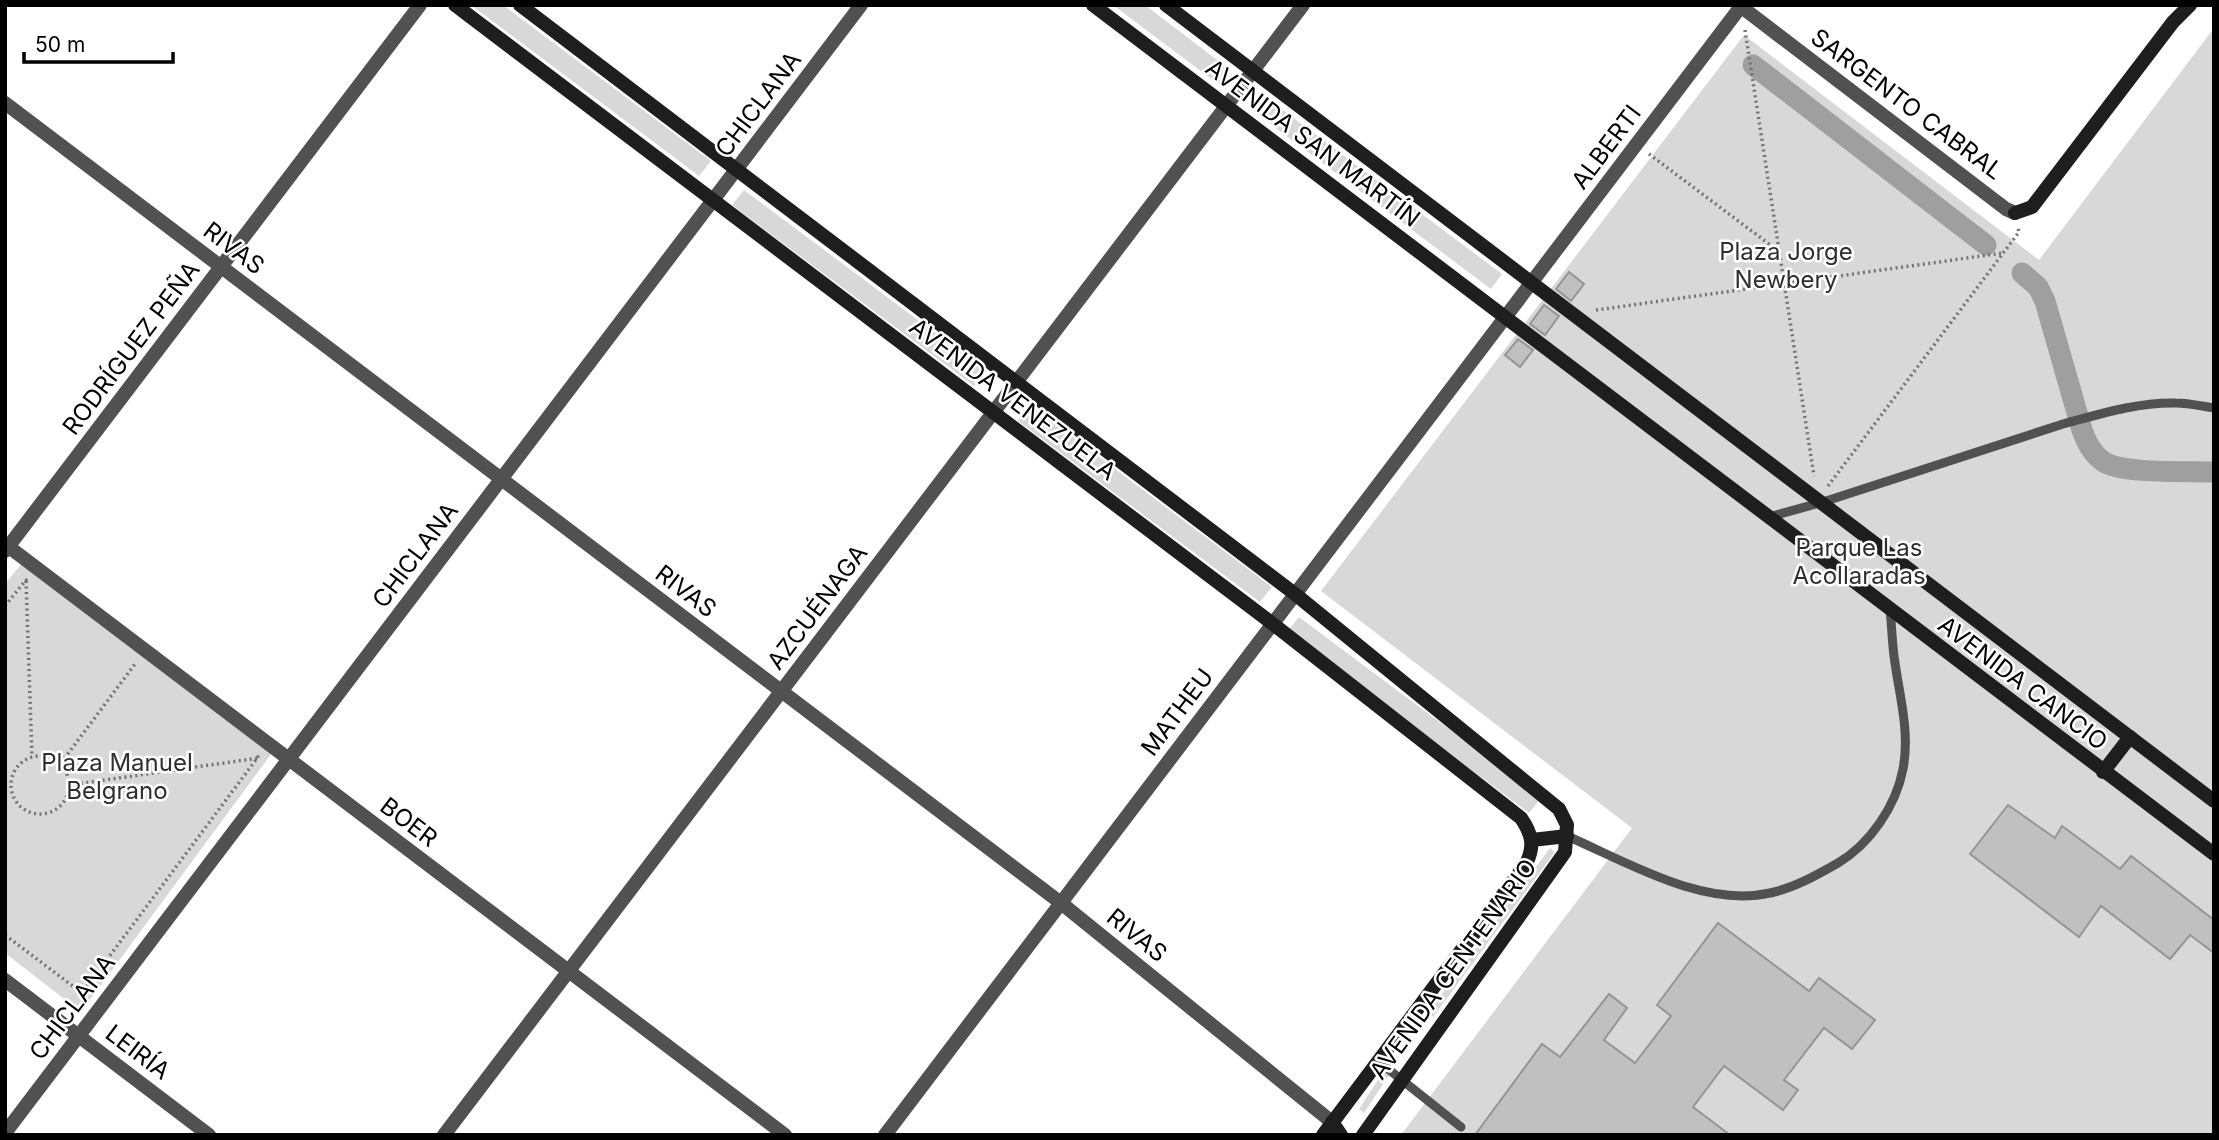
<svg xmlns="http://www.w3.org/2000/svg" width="2219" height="1140" font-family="Inter,sans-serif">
<rect width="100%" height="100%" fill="#fff"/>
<g fill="#d8d8d8">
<polygon points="471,5 503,5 711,161 699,176"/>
<polygon points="1113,5 1145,5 1229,69 1218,84"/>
<polygon points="2214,28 2214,1135 1401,1135 1632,828 1321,591 1744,35 2039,260"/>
<polygon points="1260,93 1502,274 1491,289 1249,108"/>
<polygon points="744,190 986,371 974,386 732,205"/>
<polygon points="1030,405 1272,587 1260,602 1018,421"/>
<polygon points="22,563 272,753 81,1012 5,953 5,584"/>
<polygon points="1299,617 1541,798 1529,813 1287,632"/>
<polygon points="1550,848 1555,852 1433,1017 1428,1013"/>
<polygon points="1384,1071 1389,1075 1364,1113 1359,1109"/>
</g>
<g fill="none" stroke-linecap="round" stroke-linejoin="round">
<g stroke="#9f9f9f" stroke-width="21">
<polyline points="1753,65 1986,245"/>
<path d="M2022,273L2038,287L2045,301L2082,430C2087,443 2092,454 2104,462C2123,474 2188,471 2214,472"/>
</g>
</g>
<g fill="#c0c0c0" stroke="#959595" stroke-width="2">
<polygon points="1569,272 1584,284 1571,301 1556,289"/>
<polygon points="1544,305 1559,316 1545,335 1530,324"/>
<polygon points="1518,339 1533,350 1520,367 1505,355"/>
<polygon points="2008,805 2055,838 2062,826 2120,869 2131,856 2214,920 2214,953 2190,935 2170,959 2101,906 2079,937 1970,854"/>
<polygon points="1718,923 1809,991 1819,978 1875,1020 1852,1049 1824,1028 1784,1080 1798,1090 1783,1110 1724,1066 1693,1107 1730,1135 1475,1135 1542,1044 1560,1057 1609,994 1627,1008 1604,1040 1635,1063 1671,1016 1657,1005"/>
</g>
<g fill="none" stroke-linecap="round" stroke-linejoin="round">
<g stroke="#737373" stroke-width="3.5" stroke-dasharray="2 3.5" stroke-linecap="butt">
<polyline points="1745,30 1814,476"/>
<polyline points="1649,154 1777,250"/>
<polyline points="1596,310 2003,253"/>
<polyline points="1828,486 2019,232 2018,228"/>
<polyline points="26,581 32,757"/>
<polyline points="5,606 26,580 27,582"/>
<circle cx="40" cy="785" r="29"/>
<polyline points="61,763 135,664"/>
<polyline points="70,785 259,758"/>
<polyline points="5,935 82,993 258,757 256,756"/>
</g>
<g stroke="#515151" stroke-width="9">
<path d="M1769,517L1823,502L2063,424C2100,414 2138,402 2176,403C2188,403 2201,406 2214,408"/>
<path d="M1567,836C1627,862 1703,908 1770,893C1794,888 1817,875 1838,863C1870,844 1896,806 1903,769C1910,733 1900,698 1895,663C1892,645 1892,627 1890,610"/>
<polyline points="1378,1061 1461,1127"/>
</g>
<g stroke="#515151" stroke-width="14">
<polyline points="1739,5 2006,209 2015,213"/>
<polyline points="5,103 1061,903 1332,1122"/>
<polyline points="5,544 785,1135"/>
<polyline points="5,551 420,5"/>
<polyline points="5,980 209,1135"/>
<polyline points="5,1133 861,5"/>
<polyline points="444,1135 1303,5"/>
<polyline points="885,1135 1742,5"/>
</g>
<g stroke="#1e1e1e" stroke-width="14">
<path d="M455,5L1273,624L1521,818C1532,834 1535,846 1526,864L1323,1135"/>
<polyline points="520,5 1295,594 1559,809 1567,825 1565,852 1363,1135"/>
<polyline points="1093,5 2214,854"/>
<polyline points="1166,5 2214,801"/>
<polyline points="2015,213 2032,207 2173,22 2190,5"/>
<polyline points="2103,772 2130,737"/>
<polyline points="1532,840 1567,836"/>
<polyline points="1332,1122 1341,1135"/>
</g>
</g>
<g text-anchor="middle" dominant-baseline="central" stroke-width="5" stroke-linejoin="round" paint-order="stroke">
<g font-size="24" fill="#000" stroke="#fff">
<text transform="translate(758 104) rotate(-53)">CHICLANA</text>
<text transform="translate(1907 104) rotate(37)">SARGENTO CABRAL</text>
<text transform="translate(1313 143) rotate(37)">AVENIDA SAN MARTÍN</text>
<text transform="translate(1606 147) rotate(-53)">ALBERTI</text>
<text transform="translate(234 248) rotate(37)">RIVAS</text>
<text transform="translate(131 348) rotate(-53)">RODRÍGUEZ PEÑA</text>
<text transform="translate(1013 399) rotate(37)">AVENIDA VENEZUELA</text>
<text transform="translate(415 555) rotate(-53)">CHICLANA</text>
<text transform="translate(686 591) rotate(37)">RIVAS</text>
<text transform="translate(817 607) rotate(-53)">AZCUÉNAGA</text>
<text transform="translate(2023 683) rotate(37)">AVENIDA CANCIO</text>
<text transform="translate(1177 712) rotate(-53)">MATHEU</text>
<text transform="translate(409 822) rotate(37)">BOER</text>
<text transform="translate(1137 935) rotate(39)">RIVAS</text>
<text transform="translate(1453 969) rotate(-54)">AVENIDA CENTENARIO</text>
<text transform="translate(72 1007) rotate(-53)">CHICLANA</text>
<text transform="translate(138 1052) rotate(37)">LEIRÍA</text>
</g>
<g font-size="24" fill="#2f2f2f" stroke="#fff">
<text x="1786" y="251">Plaza Jorge<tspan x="1786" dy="28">Newbery</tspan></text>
<text x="1859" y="547">Parque Las<tspan x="1859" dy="28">Acollaradas</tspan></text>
<text x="117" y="762">Plaza Manuel<tspan x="117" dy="28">Belgrano</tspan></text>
</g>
</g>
<rect width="2219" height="1140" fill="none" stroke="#000000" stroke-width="14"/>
<path d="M24 52v10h149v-10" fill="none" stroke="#000000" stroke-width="3.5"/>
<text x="35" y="52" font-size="21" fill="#000000" stroke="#ffffff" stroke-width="5" paint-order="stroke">50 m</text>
</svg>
